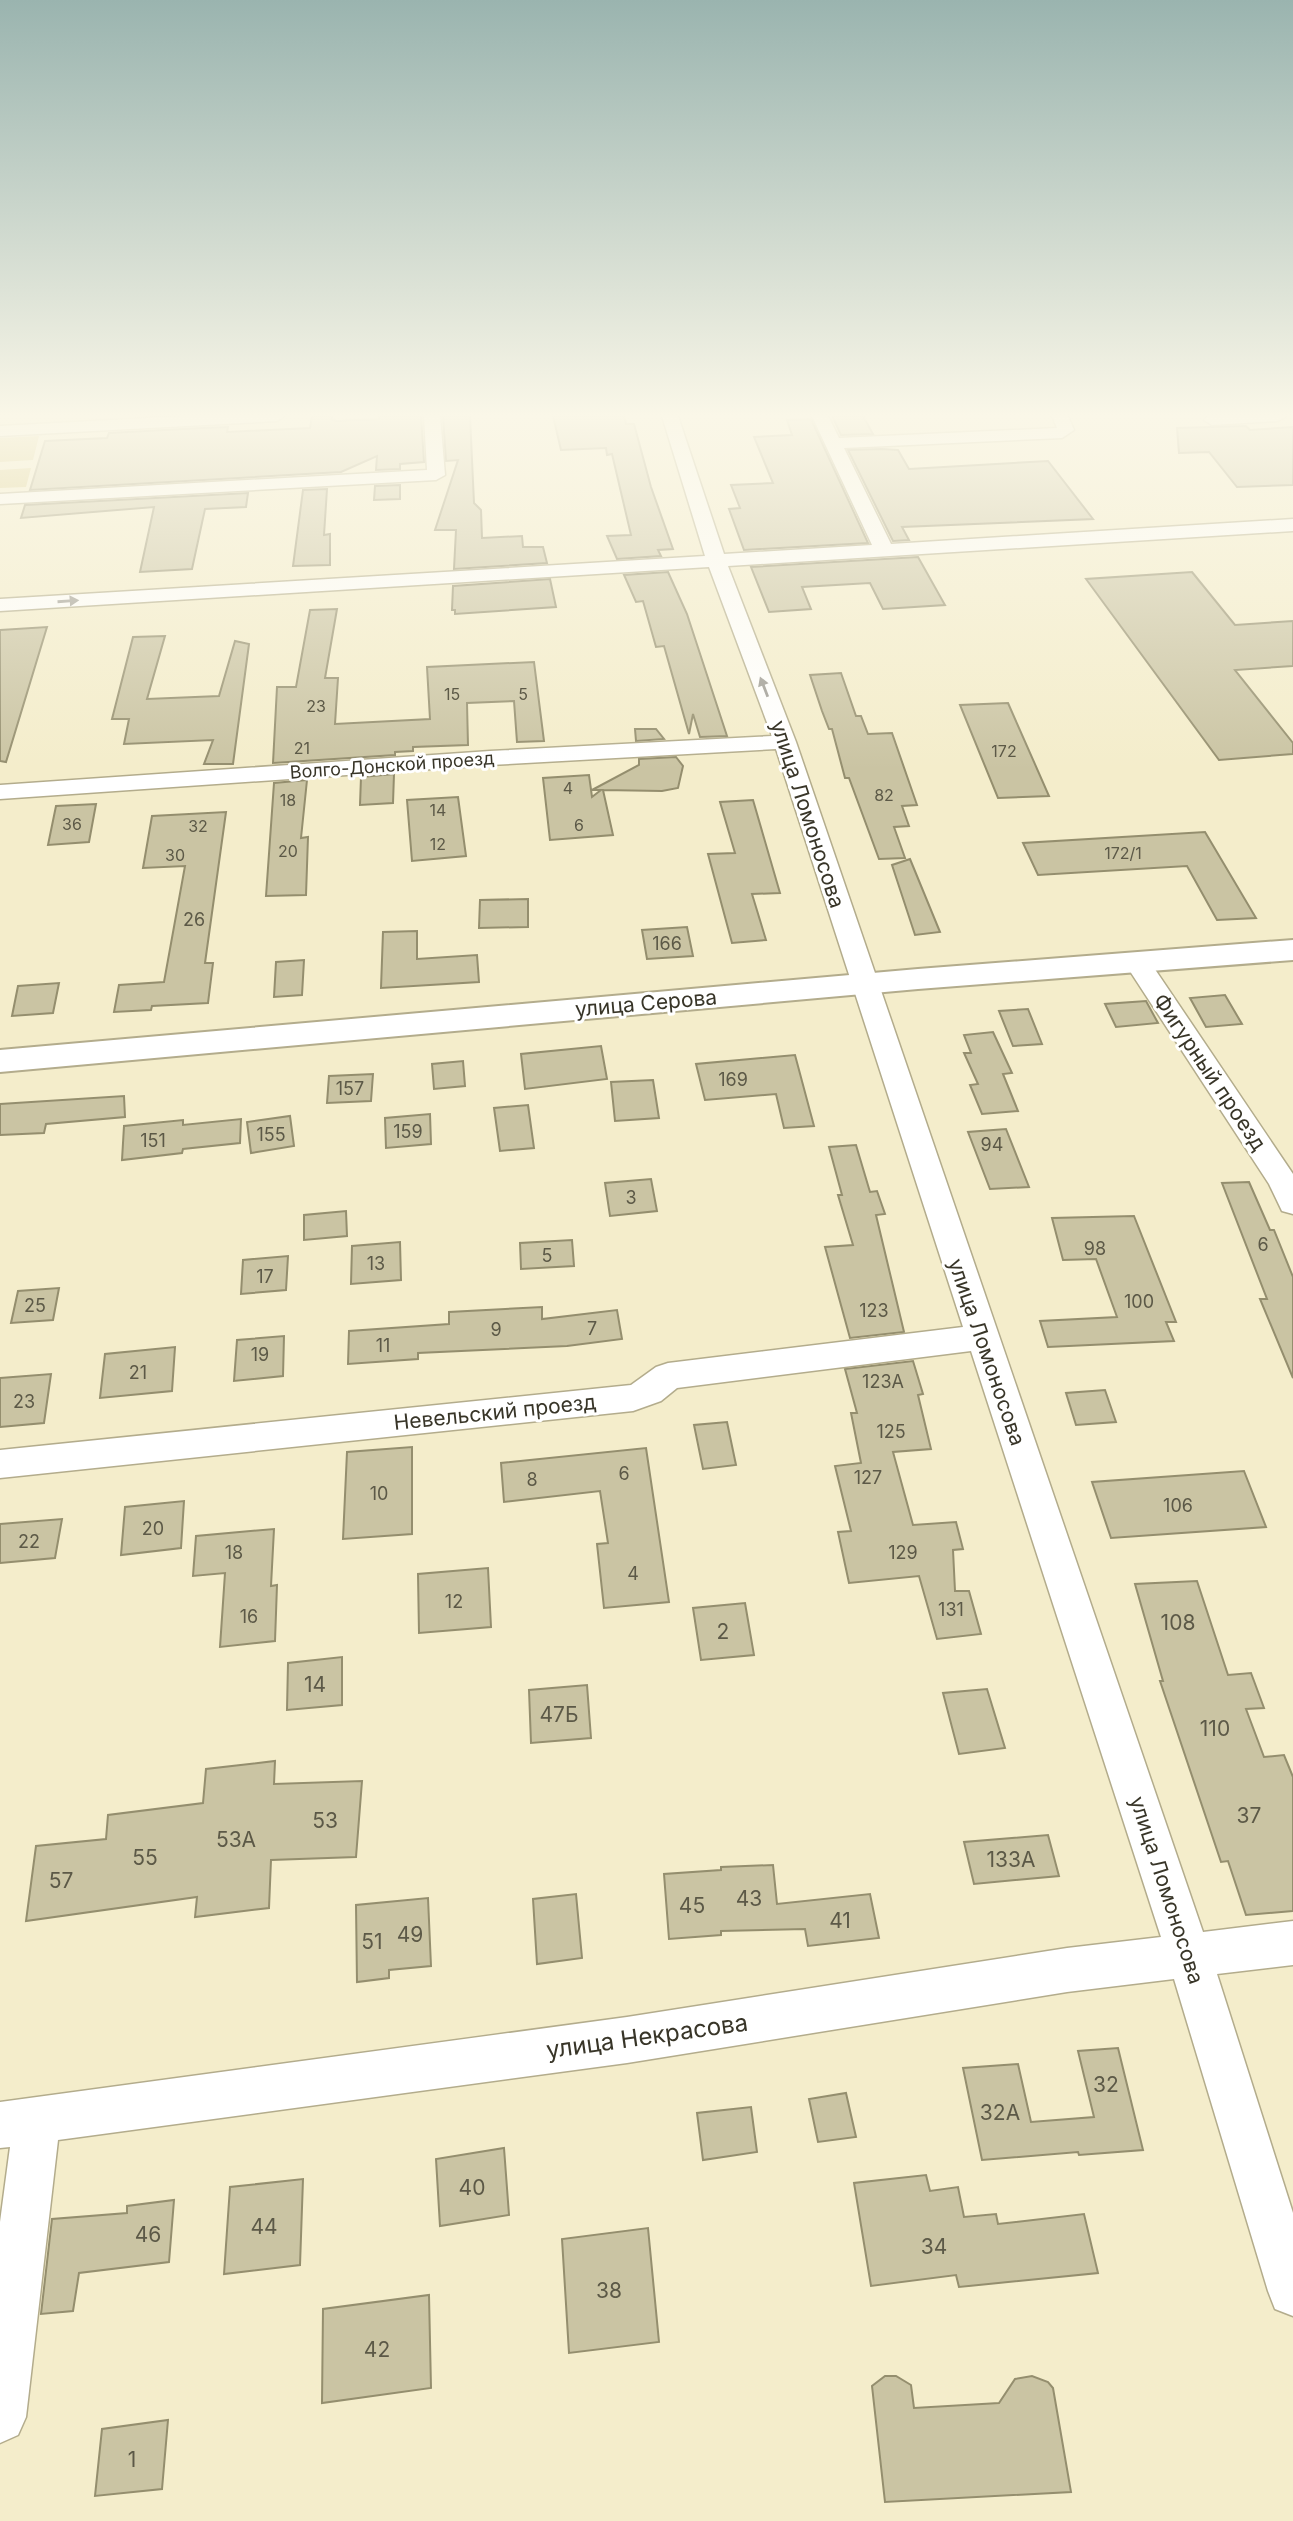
<svg xmlns="http://www.w3.org/2000/svg" width="1293" height="2521" font-family="Inter,sans-serif">
<rect width="100%" height="100%" fill="#f4edcb"/>
<g fill="#d4c67d">
<polygon points="39,436 33,460 0,462 0,438"/>
<polygon points="31,468 26,487 0,488 0,470"/>
</g>
<g fill="#cac4a3" stroke="#948e6e" stroke-width="2">
<polygon points="312,416 332,416 332,420 337,421 379,419 379,416 421,416 424,462 400,464 400,469 376,470 377,456 341,472 30,490 45,441 107,438 109,433 202,428 228,427 227,432 310,428"/>
<polygon points="443,416 470,416 474,503 481,510 482,538 522,536 523,547 543,547 547,563 454,569 456,530 435,530 458,460 446,461"/>
<polygon points="553,416 624,416 626,424 634,424 651,487 673,549 658,550 661,556 617,559 607,536 631,535 612,454 607,455 606,448 561,450"/>
<polygon points="832,416 863,416 873,434 841,435"/>
<polygon points="811,419 868,543 744,550 729,509 740,508 731,485 773,483 754,437 792,435 787,420"/>
<polygon points="1246,426 1250,430 1293,427 1293,485 1237,487 1209,452 1179,453 1177,428"/>
<polygon points="882,449 898,450 909,469 1048,461 1093,519 902,527 909,540 893,541 848,450"/>
<polygon points="400,485 400,499 374,500 375,486"/>
<polygon points="327,489 324,535 330,534 330,565 293,566 303,490"/>
<polygon points="248,493 246,507 205,509 192,569 140,572 154,507 21,518 25,505"/>
<polygon points="918,557 945,605 883,609 870,583 802,587 811,609 769,612 751,567"/>
<polygon points="668,572 687,614 727,736 700,737 693,714 689,734 664,646 656,647 643,601 636,602 624,575"/>
<polygon points="1192,572 1235,625 1293,621 1293,666 1235,670 1293,743 1293,754 1219,760 1086,579"/>
<polygon points="550,579 556,607 455,614 455,610 452,610 453,586"/>
<polygon points="337,609 325,678 338,678 335,724 430,719 427,667 534,662 544,741 517,742 514,701 467,703 468,745 413,747 413,751 395,752 395,755 273,763 277,687 296,687 310,610"/>
<polygon points="47,627 6,762 0,761 0,630"/>
<polygon points="165,636 147,699 219,696 235,641 249,644 233,764 204,764 213,740 124,744 129,719 112,719 133,637"/>
<polygon points="841,673 856,716 861,716 868,734 892,733 917,805 902,806 909,826 894,827 905,858 879,859 849,778 845,778 832,729 829,729 822,711 810,675"/>
<polygon points="1008,703 1049,796 998,798 960,705"/>
<polygon points="635,729 656,729 664,739 636,741"/>
<polygon points="676,757 683,766 678,788 662,791 603,790 613,835 550,840 543,778 589,775 592,797 601,790 592,790 639,765 639,759"/>
<polygon points="394,774 393,803 360,805 361,777"/>
<polygon points="307,780 301,838 308,837 306,895 266,896 274,783"/>
<polygon points="458,797 466,856 412,861 407,800"/>
<polygon points="753,800 780,893 752,894 766,940 732,943 708,854 735,853 720,802"/>
<polygon points="96,804 89,842 48,845 56,806"/>
<polygon points="226,812 205,963 213,963 208,1003 152,1006 151,1010 114,1012 119,985 164,982 185,866 143,868 152,816"/>
<polygon points="1205,832 1256,918 1217,920 1187,866 1038,875 1023,843"/>
<polygon points="910,859 940,932 915,935 892,865"/>
<polygon points="528,899 528,927 479,928 480,900"/>
<polygon points="687,927 693,956 647,959 642,930"/>
<polygon points="417,931 417,959 477,955 479,982 381,988 383,932"/>
<polygon points="304,960 302,995 274,997 276,962"/>
<polygon points="59,983 53,1013 12,1016 18,986"/>
<polygon points="1225,995 1242,1024 1206,1027 1190,998"/>
<polygon points="1146,1001 1158,1023 1116,1027 1105,1004"/>
<polygon points="1028,1009 1042,1044 1013,1046 999,1011"/>
<polygon points="993,1032 1012,1073 1003,1074 1018,1111 982,1114 970,1085 978,1084 964,1053 971,1053 964,1035"/>
<polygon points="601,1046 607,1079 525,1089 521,1054"/>
<polygon points="795,1055 814,1126 784,1128 776,1094 705,1100 696,1064"/>
<polygon points="463,1061 465,1086 434,1089 432,1064"/>
<polygon points="373,1074 371,1101 327,1103 329,1076"/>
<polygon points="653,1080 659,1118 615,1121 611,1082"/>
<polygon points="124,1096 125,1117 46,1124 44,1133 0,1135 0,1104"/>
<polygon points="528,1105 534,1148 500,1151 494,1108"/>
<polygon points="430,1114 431,1144 386,1148 385,1118"/>
<polygon points="290,1116 294,1146 251,1153 247,1122"/>
<polygon points="241,1119 240,1143 183,1149 182,1153 122,1160 124,1126 183,1120 183,1125"/>
<polygon points="1006,1129 1029,1187 990,1189 968,1132"/>
<polygon points="856,1145 870,1192 877,1191 885,1214 876,1215 904,1332 850,1338 825,1247 853,1245 838,1195 842,1195 829,1147"/>
<polygon points="651,1179 657,1211 610,1216 605,1183"/>
<polygon points="1249,1182 1270,1230 1274,1230 1293,1277 1293,1378 1260,1299 1267,1299 1222,1183"/>
<polygon points="346,1211 347,1236 304,1240 304,1215"/>
<polygon points="1134,1216 1176,1322 1166,1322 1174,1341 1048,1347 1040,1321 1117,1317 1096,1259 1063,1260 1052,1218"/>
<polygon points="572,1240 574,1266 521,1269 520,1243"/>
<polygon points="400,1242 401,1280 351,1284 352,1246"/>
<polygon points="288,1256 286,1290 241,1294 243,1260"/>
<polygon points="59,1288 53,1320 11,1323 18,1291"/>
<polygon points="542,1307 542,1319 617,1310 622,1339 567,1346 418,1353 418,1359 348,1364 349,1331 449,1324 449,1312"/>
<polygon points="284,1336 283,1376 234,1381 237,1340"/>
<polygon points="175,1347 172,1391 100,1398 105,1354"/>
<polygon points="913,1361 923,1394 918,1395 931,1449 893,1452 913,1525 956,1522 963,1549 953,1550 955,1591 969,1591 981,1634 937,1639 919,1576 849,1583 838,1532 851,1531 835,1466 861,1463 851,1413 857,1413 845,1369"/>
<polygon points="51,1374 44,1423 0,1427 0,1378"/>
<polygon points="1105,1390 1116,1422 1076,1425 1066,1393"/>
<polygon points="727,1422 736,1465 703,1469 694,1425"/>
<polygon points="412,1447 412,1534 343,1539 347,1452"/>
<polygon points="646,1448 669,1602 604,1608 597,1544 608,1543 600,1491 504,1502 501,1463"/>
<polygon points="1244,1471 1266,1527 1111,1538 1092,1482"/>
<polygon points="184,1501 181,1548 121,1555 125,1507"/>
<polygon points="62,1519 55,1558 0,1563 0,1524"/>
<polygon points="274,1529 271,1586 277,1585 275,1641 220,1647 225,1573 193,1576 196,1536"/>
<polygon points="488,1568 491,1627 419,1633 418,1574"/>
<polygon points="1197,1581 1228,1675 1251,1673 1264,1708 1246,1709 1264,1757 1284,1755 1293,1777 1293,1911 1246,1915 1228,1861 1221,1862 1160,1681 1163,1681 1135,1584"/>
<polygon points="745,1603 754,1655 701,1660 693,1608"/>
<polygon points="342,1657 342,1705 287,1710 288,1663"/>
<polygon points="587,1685 591,1738 531,1743 529,1690"/>
<polygon points="987,1689 1005,1748 959,1754 943,1693"/>
<polygon points="275,1761 274,1784 362,1781 356,1857 271,1860 269,1908 195,1917 197,1897 26,1921 36,1846 106,1839 108,1815 203,1803 206,1769"/>
<polygon points="1048,1835 1059,1876 974,1884 964,1842"/>
<polygon points="773,1865 777,1904 870,1894 879,1938 808,1946 805,1929 721,1931 721,1935 669,1939 664,1874 721,1870 721,1867"/>
<polygon points="576,1894 582,1958 537,1964 533,1899"/>
<polygon points="428,1898 431,1966 389,1970 389,1978 357,1982 356,1905"/>
<polygon points="1118,2048 1143,2150 1079,2155 1078,2152 982,2160 963,2068 1018,2064 1031,2122 1094,2117 1078,2051"/>
<polygon points="846,2093 856,2137 818,2142 809,2099"/>
<polygon points="751,2107 757,2152 703,2160 697,2113"/>
<polygon points="504,2148 509,2215 440,2226 436,2159"/>
<polygon points="926,2175 930,2191 958,2187 964,2217 996,2214 998,2224 1084,2214 1098,2273 959,2287 956,2275 871,2286 854,2183"/>
<polygon points="303,2179 300,2265 224,2274 230,2187"/>
<polygon points="174,2200 169,2262 79,2273 73,2311 41,2314 52,2219 127,2213 127,2206"/>
<polygon points="648,2228 659,2342 569,2353 562,2239"/>
<polygon points="429,2295 431,2388 322,2403 323,2309"/>
<polygon points="885,2376 896,2376 911,2385 914,2408 999,2403 1015,2379 1032,2376 1048,2382 1053,2388 1071,2492 885,2502 872,2386"/>
<polygon points="168,2420 162,2489 95,2496 102,2429"/>
</g>
<g fill="none" stroke-linecap="round" stroke-linejoin="round">
<defs>
<g id="minor">
<polygon points="185,416 285,416 277,421 0,436 0,426"/>
<polygon points="424,416 440,416 445,475 436,480 0,504 0,494 427,470"/>
<polygon points="662,416 678,416 724,554 872,545 812,416 828,416 839,438 1057,428 1052,416 1068,416 1074,430 1062,438 844,448 891,544 1293,519 1293,531 728,566 796,742 1203,1932 1293,1921 1293,1965 1217,1974 1293,2213 1293,2316 1275,2309 1268,2291 1174,1979 1067,1992 627,2063 58,2140 26,2417 18,2435 0,2443 0,2222 10,2147 0,2148 0,2102 627,2017 1067,1948 1161,1937 971,1351 677,1388 661,1401 633,1411 0,1478 0,1450 631,1385 656,1367 668,1363 963,1327 776,749 490,765 0,799 0,785 490,751 772,736 709,567 0,611 0,599 705,556"/>
<polygon points="1208,416 1286,416 1278,421 1212,425 1204,420"/>
<polygon points="1137,954 1146,956 1293,1174 1293,1214 1282,1211 1269,1184 1124,962 1128,956"/>
</g>
<polygon id="major" points="1293,940 1293,960 918,989 0,1072 0,1050 918,969"/>
</defs>
<use href="#minor" stroke="#b3ac8c" stroke-width="3"/>
<use href="#major" stroke="#b3ac8c" stroke-width="4"/>
<use href="#minor" fill="#fff" fill-rule="evenodd"/>
<use href="#major" fill="#fff" fill-rule="evenodd"/>
</g>
<defs><path id="oneway-solid" d="M-6-.8H1V-3.2L6.5 0L1 3.2V.8H-6Z" transform="scale(1.75)"/></defs>
<g fill="#9c9a94">
<use href="#oneway-solid" transform="translate(68 601) rotate(-4)"/>
<use href="#oneway-solid" transform="translate(764 687) rotate(-111)"/>
</g>
<linearGradient id="sky" x2="0" y2="1"><stop stop-color="#9ab4af"/><stop offset="0.54" stop-color="#faf7e8"/><stop offset="1" stop-color="#faf7e8" stop-opacity="0"/></linearGradient>
<rect width="1293" height="769" fill="url(#sky)"/>
<g text-anchor="middle" dominant-baseline="central" stroke-width="6" stroke-linejoin="round" paint-order="stroke">
<g font-size="16" fill="#5c5947">
<text x="452" y="694">15</text>
<text x="523" y="694">5</text>
<text x="316" y="706">23</text>
<text x="302" y="748">21</text>
<text x="1004" y="751">172</text>
<text x="568" y="788">4</text>
<text x="884" y="795">82</text>
<text x="288" y="800">18</text>
<text x="438" y="810">14</text>
<text x="72" y="824">36</text>
<text x="579" y="825">6</text>
<text x="198" y="826">32</text>
<text x="438" y="844">12</text>
<text x="288" y="851">20</text>
<text x="1123" y="853">172/1</text>
<text x="175" y="855">30</text>
</g>
<g font-size="18" fill="#383528" stroke="#fff">
<text transform="translate(392 765) rotate(-4)">Волго-Донской проезд</text>
</g>
<g font-size="18" fill="#5c5947">
<text x="194" y="919">26</text>
<text x="667" y="943">166</text>
<text x="733" y="1079">169</text>
<text x="350" y="1088">157</text>
<text x="408" y="1131">159</text>
<text x="271" y="1134">155</text>
<text x="153" y="1140">151</text>
<text x="992" y="1144">94</text>
<text x="631" y="1197">3</text>
<text x="1263" y="1244">6</text>
<text x="1095" y="1248">98</text>
<text x="547" y="1255">5</text>
<text x="376" y="1263">13</text>
<text x="265" y="1276">17</text>
<text x="1139" y="1301">100</text>
<text x="35" y="1305">25</text>
<text x="874" y="1310">123</text>
<text x="592" y="1328">7</text>
<text x="496" y="1329">9</text>
<text x="383" y="1345">11</text>
<text x="260" y="1354">19</text>
<text x="138" y="1372">21</text>
<text x="883" y="1381">123А</text>
<text x="24" y="1401">23</text>
<text x="891" y="1431">125</text>
<text x="624" y="1473">6</text>
<text x="868" y="1477">127</text>
<text x="532" y="1479">8</text>
<text x="379" y="1493">10</text>
<text x="1178" y="1505">106</text>
<text x="153" y="1528">20</text>
<text x="29" y="1541">22</text>
<text x="234" y="1552">18</text>
<text x="903" y="1552">129</text>
<text x="633" y="1573">4</text>
<text x="454" y="1601">12</text>
<text x="951" y="1609">131</text>
<text x="249" y="1616">16</text>
</g>
<g font-size="21" fill="#383528" stroke="#fff">
<text transform="translate(808 814) rotate(72)">улица Ломоносова</text>
<text transform="translate(646 1003) rotate(-5)">улица Серова</text>
<text transform="translate(1210 1072) rotate(56)">Фигурный проезд</text>
<text transform="translate(987 1352) rotate(71)">улица Ломоносова</text>
<text transform="translate(495 1412) rotate(-6)">Невельский проезд</text>
<text transform="translate(1167 1890) rotate(72)">улица Ломоносова</text>
</g>
<g font-size="21" fill="#5c5947">
<text x="1178" y="1622">108</text>
<text x="723" y="1631">2</text>
<text x="315" y="1684">14</text>
<text x="559" y="1714">47Б</text>
<text x="1215" y="1728">110</text>
<text x="1249" y="1815">37</text>
<text x="325" y="1820">53</text>
<text x="236" y="1839">53А</text>
<text x="145" y="1857">55</text>
<text x="1011" y="1859">133А</text>
<text x="61" y="1880">57</text>
<text x="749" y="1898">43</text>
<text x="692" y="1905">45</text>
<text x="840" y="1920">41</text>
<text x="410" y="1934">49</text>
<text x="372" y="1941">51</text>
<text x="1106" y="2084">32</text>
<text x="1000" y="2112">32А</text>
<text x="472" y="2187">40</text>
<text x="264" y="2226">44</text>
<text x="148" y="2234">46</text>
<text x="934" y="2246">34</text>
<text x="609" y="2290">38</text>
<text x="377" y="2349">42</text>
<text x="132" y="2459">1</text>
</g>
<g font-size="24" fill="#383528" stroke="#fff">
<text transform="translate(647 2036) rotate(-8)">улица Некрасова</text>
</g>
</g>
</svg>
